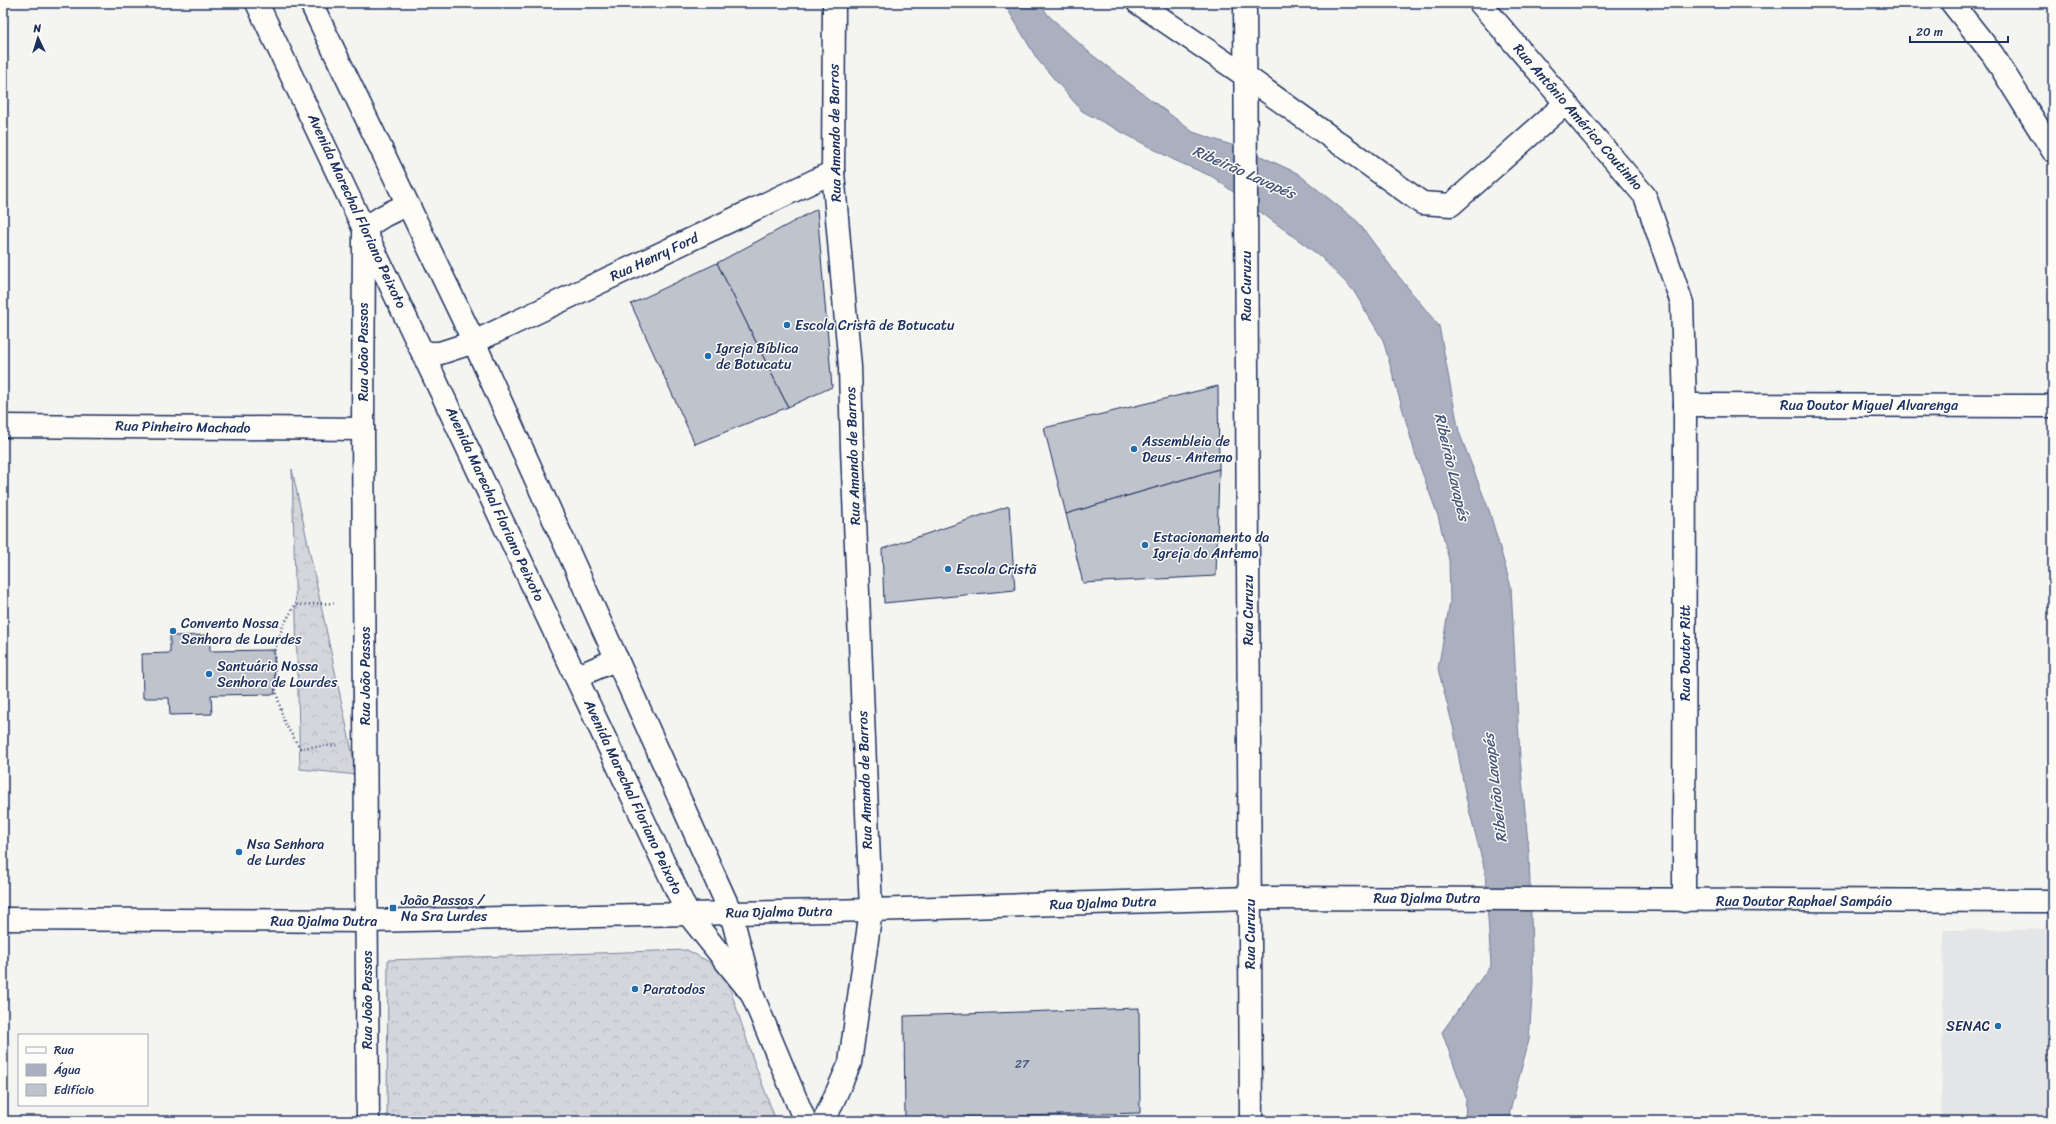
<svg xmlns="http://www.w3.org/2000/svg" width="2056" height="1124" font-family="Sriracha,sans-serif">
<defs>
<pattern id="forest-crowns" width="20" height="18" patternUnits="userSpaceOnUse"><rect width="20" height="18" fill="#d4d6db"/><path d="M2 6a3 3 0 1 1 6 0M12 15a3 3 0 1 1 6 0" fill="none" stroke="#b5b8be"/></pattern>
</defs>
<rect width="100%" height="100%" fill="#f4f4f1"/>
<filter id="ink" filterUnits="userSpaceOnUse"><feTurbulence type="fractalNoise" baseFrequency=".025" numOctaves="2"/><feDisplacementMap in="SourceGraphic" scale="8" xChannelSelector="R" yChannelSelector="G"/><feConvolveMatrix kernelMatrix="1 2 1 2 8 2 1 2 1" color-interpolation-filters="sRGB"/></filter>
<g filter="url(#ink)">
<polygon fill="#e4e5e6" points="2053,929 2053,1121 1941,1121 1944,930"/>
<g fill="url(#forest-crowns)" stroke="#78829c">
<polygon points="292,469 357,775 300,769"/>
<polygon points="687,950 724,970 753,1059 776,1121 387,1121 388,960"/>
</g>
<polygon fill="#aab0bf" stroke="#717c98" points="1004,3 1040,3 1048,15 1091,54 1193,132 1252,152 1297,173 1358,222 1395,272 1439,326 1459,432 1490,513 1511,587 1520,758 1529,853 1533,982 1529,1040 1510,1111 1509,1121 1465,1121 1466,1098 1442,1032 1491,965 1485,871 1466,798 1454,730 1438,669 1450,602 1449,560 1438,516 1415,453 1383,340 1353,290 1320,256 1213,177 1174,160 1082,111 1037,59"/>
<g fill="#bfc3cc" stroke="#1b2f5e">
<polygon points="817,209 832,387 788,407 717,263"/>
<polygon points="717,263 788,407 695,444 631,304"/>
<polygon points="1218,386 1219,469 1066,514 1044,428"/>
<polygon points="1219,469 1216,576 1083,583 1066,514"/>
<polygon points="1009,506 1015,590 884,603 882,549"/>
<polygon points="210,635 210,651 274,650 275,694 211,695 212,714 170,715 169,698 143,698 142,654 170,653 170,636"/>
<polygon points="1139,1008 1140,1113 905,1119 904,1016"/>
</g>
<g fill="none" stroke-linecap="round" stroke-linejoin="round">
<defs>
<g id="street">
<polyline points="1138,3 1247,77 1422,203 1451,205 1566,103"/>
<polyline points="1480,3 1645,196 1682,303 1685,405 1684,901"/>
<polyline points="1952,3 1993,55 2053,151"/>
<polyline points="1685,405 2053,406"/>
</g>
<g id="secondary">
<polyline points="257,3 688,914 747,988"/>
<polyline points="311,3 474,342 731,913 752,994 805,1121"/>
<polyline points="1245,3 1251,1121"/>
<path d="M364,230C377,218 391,211 408,205"/>
<polyline points="364,235 363,429 368,1121"/>
<polyline points="424,353 440,353 474,342 833,172"/>
<polyline points="3,426 363,429"/>
<polyline points="576,677 617,659"/>
<polyline points="3,919 366,921 871,910 1250,898 2053,901"/>
<polyline points="824,1121 850,1063 871,910 852,448 850,367 833,172 834,3"/>
</g>
</defs>
<use href="#street" stroke="#1b2f5e" stroke-width="25"/>
<use href="#secondary" stroke="#1b2f5e" stroke-width="25"/>
<polyline stroke="#1b2f5e" stroke-width="2.5" stroke-dasharray="1 3" stroke-linecap="butt" points="334,603 295,605 283,626 274,652 276,691 284,722 300,748 337,745"/>
<use href="#street" stroke="#fdfcf7" stroke-width="22"/>
<use href="#secondary" stroke="#fdfcf7" stroke-width="22"/>
</g>
</g>
<g fill="#1f6fb2" stroke="#fdfcf7" stroke-width="1.5">
<circle cx="787" cy="325" r="4"/>
<circle cx="708" cy="356" r="4"/>
<circle cx="1134" cy="449" r="4"/>
<circle cx="1145" cy="545" r="4"/>
<circle cx="948" cy="569" r="4"/>
<circle cx="173" cy="631" r="4"/>
<circle cx="209" cy="674" r="4"/>
<circle cx="239" cy="852" r="4"/>
<rect x="389" y="904" width="8" height="8" rx="2"/>
<circle cx="635" cy="989" r="4"/>
<circle cx="1998" cy="1026" r="4"/>
</g>
<g text-anchor="middle" dominant-baseline="central" stroke-width="3" stroke-linejoin="round" paint-order="stroke">
<g font-size="12" fill="#44547a">
<text x="1022" y="1064">27</text>
</g>
<g font-size="14" fill="#1b2f5e" stroke="#fdfcf7">
<text transform="translate(1578 117) rotate(49)">Rua Antônio Américo Coutinho</text>
<text transform="translate(835 133) rotate(-91)">Rua Amando de Barros</text>
<text transform="translate(357 211) rotate(65)">Avenida Marechal Floriano Peixoto</text>
<text transform="translate(654 257) rotate(-25)">Rua Henry Ford</text>
<text transform="translate(1246 286) rotate(-90)">Rua Curuzu</text>
<text transform="translate(363 352) rotate(-90)">Rua João Passos</text>
<text x="1869" y="405">Rua Doutor Miguel Alvarenga</text>
<text transform="translate(183 427) rotate(1)">Rua Pinheiro Machado</text>
<text transform="translate(853 456) rotate(-92)">Rua Amando de Barros</text>
<text transform="translate(495 504) rotate(65)">Avenida Marechal Floriano Peixoto</text>
<text transform="translate(1248 610) rotate(-90)">Rua Curuzu</text>
<text transform="translate(1685 653) rotate(-90)">Rua Doutor Ritt</text>
<text transform="translate(365 676) rotate(-90)">Rua João Passos</text>
<text transform="translate(865 780) rotate(-92)">Rua Amando de Barros</text>
<text transform="translate(633 797) rotate(65)">Avenida Marechal Floriano Peixoto</text>
<text x="1427" y="898">Rua Djalma Dutra</text>
<text x="1804" y="901">Rua Doutor Raphael Sampáio</text>
<text transform="translate(1103 903) rotate(-2)">Rua Djalma Dutra</text>
<text transform="translate(779 912) rotate(-1)">Rua Djalma Dutra</text>
<text x="324" y="921">Rua Djalma Dutra</text>
<text transform="translate(1250 934) rotate(-90)">Rua Curuzu</text>
<text transform="translate(367 1000) rotate(-90)">Rua João Passos</text>
</g>
<g font-size="14" fill="#1b2f5e" stroke="#fdfcf7" text-anchor="start">
<text x="795" y="325">Escola Cristã de Botucatu</text>
<text x="716" y="348">Igreja Bíblica<tspan x="716" dy="16">de Botucatu</tspan></text>
<text x="1142" y="441">Assembleia de<tspan x="1142" dy="16">Deus - Antemo</tspan></text>
<text x="1153" y="537">Estacionamento da<tspan x="1153" dy="16">Igreja do Antemo</tspan></text>
<text x="956" y="569">Escola Cristã</text>
<text x="181" y="623">Convento Nossa<tspan x="181" dy="16">Senhora de Lourdes</tspan></text>
<text x="217" y="666">Santuário Nossa<tspan x="217" dy="16">Senhora de Lourdes</tspan></text>
<text x="247" y="844">Nsa Senhora<tspan x="247" dy="16">de Lurdes</tspan></text>
<text x="401" y="900">João Passos /<tspan x="401" dy="16">Na Sra Lurdes</tspan></text>
<text x="643" y="989">Paratodos</text>
<text x="1990" y="1026" text-anchor="end">SENAC</text>
</g>
<g font-size="15" font-style="italic" fill="#46567b" stroke="#fdfcf7">
<text transform="translate(1244 172) rotate(24)">Ribeirão Lavapés</text>
<text transform="translate(1452 467) rotate(77)">Ribeirão Lavapés</text>
<text transform="translate(1495 788) rotate(-97)">Ribeirão Lavapés</text>
</g>
</g>
<rect width="2056" height="1124" fill="none" stroke="#fdfcf7" stroke-width="16"/>
<rect x="8" y="8" width="2040" height="1108" fill="none" stroke="#1b2f5e" stroke-width="1.5" filter="url(#ink)"/>
<rect x="18" y="1034" width="130" height="72" fill="#fdfcf7" stroke="#a3aaba"/>
<rect x="26" y="1047" width="20" height="6" fill="#fdfcf7" stroke="#a3aaba"/>
<text x="54" y="1054" font-size="12" fill="#1b2f5e">Rua</text>
<rect x="26" y="1064" width="20" height="12" fill="#aab0bf" stroke="#a3aaba"/>
<text x="54" y="1074" font-size="12" fill="#1b2f5e">Água</text>
<rect x="26" y="1084" width="20" height="12" fill="#bfc3cc" stroke="#a3aaba"/>
<text x="54" y="1094" font-size="12" fill="#1b2f5e">Edifício</text>
<g transform="translate(38 38) rotate(356)" stroke="#fdfcf7" stroke-width="3" paint-order="stroke">
<path d="M0-3L7 15L0 10L-7 15Z" fill="#1b2f5e"/>
<text y="-6" font-size="11" font-weight="bold" text-anchor="middle" fill="#1b2f5e">N</text>
</g>
<path d="M1910 36v6h98v-6" fill="none" stroke="#1b2f5e" stroke-width="2"/>
<text x="1916" y="36" font-size="12" fill="#1b2f5e" stroke="#fdfcf7" stroke-width="3" paint-order="stroke">20 m</text>
</svg>
